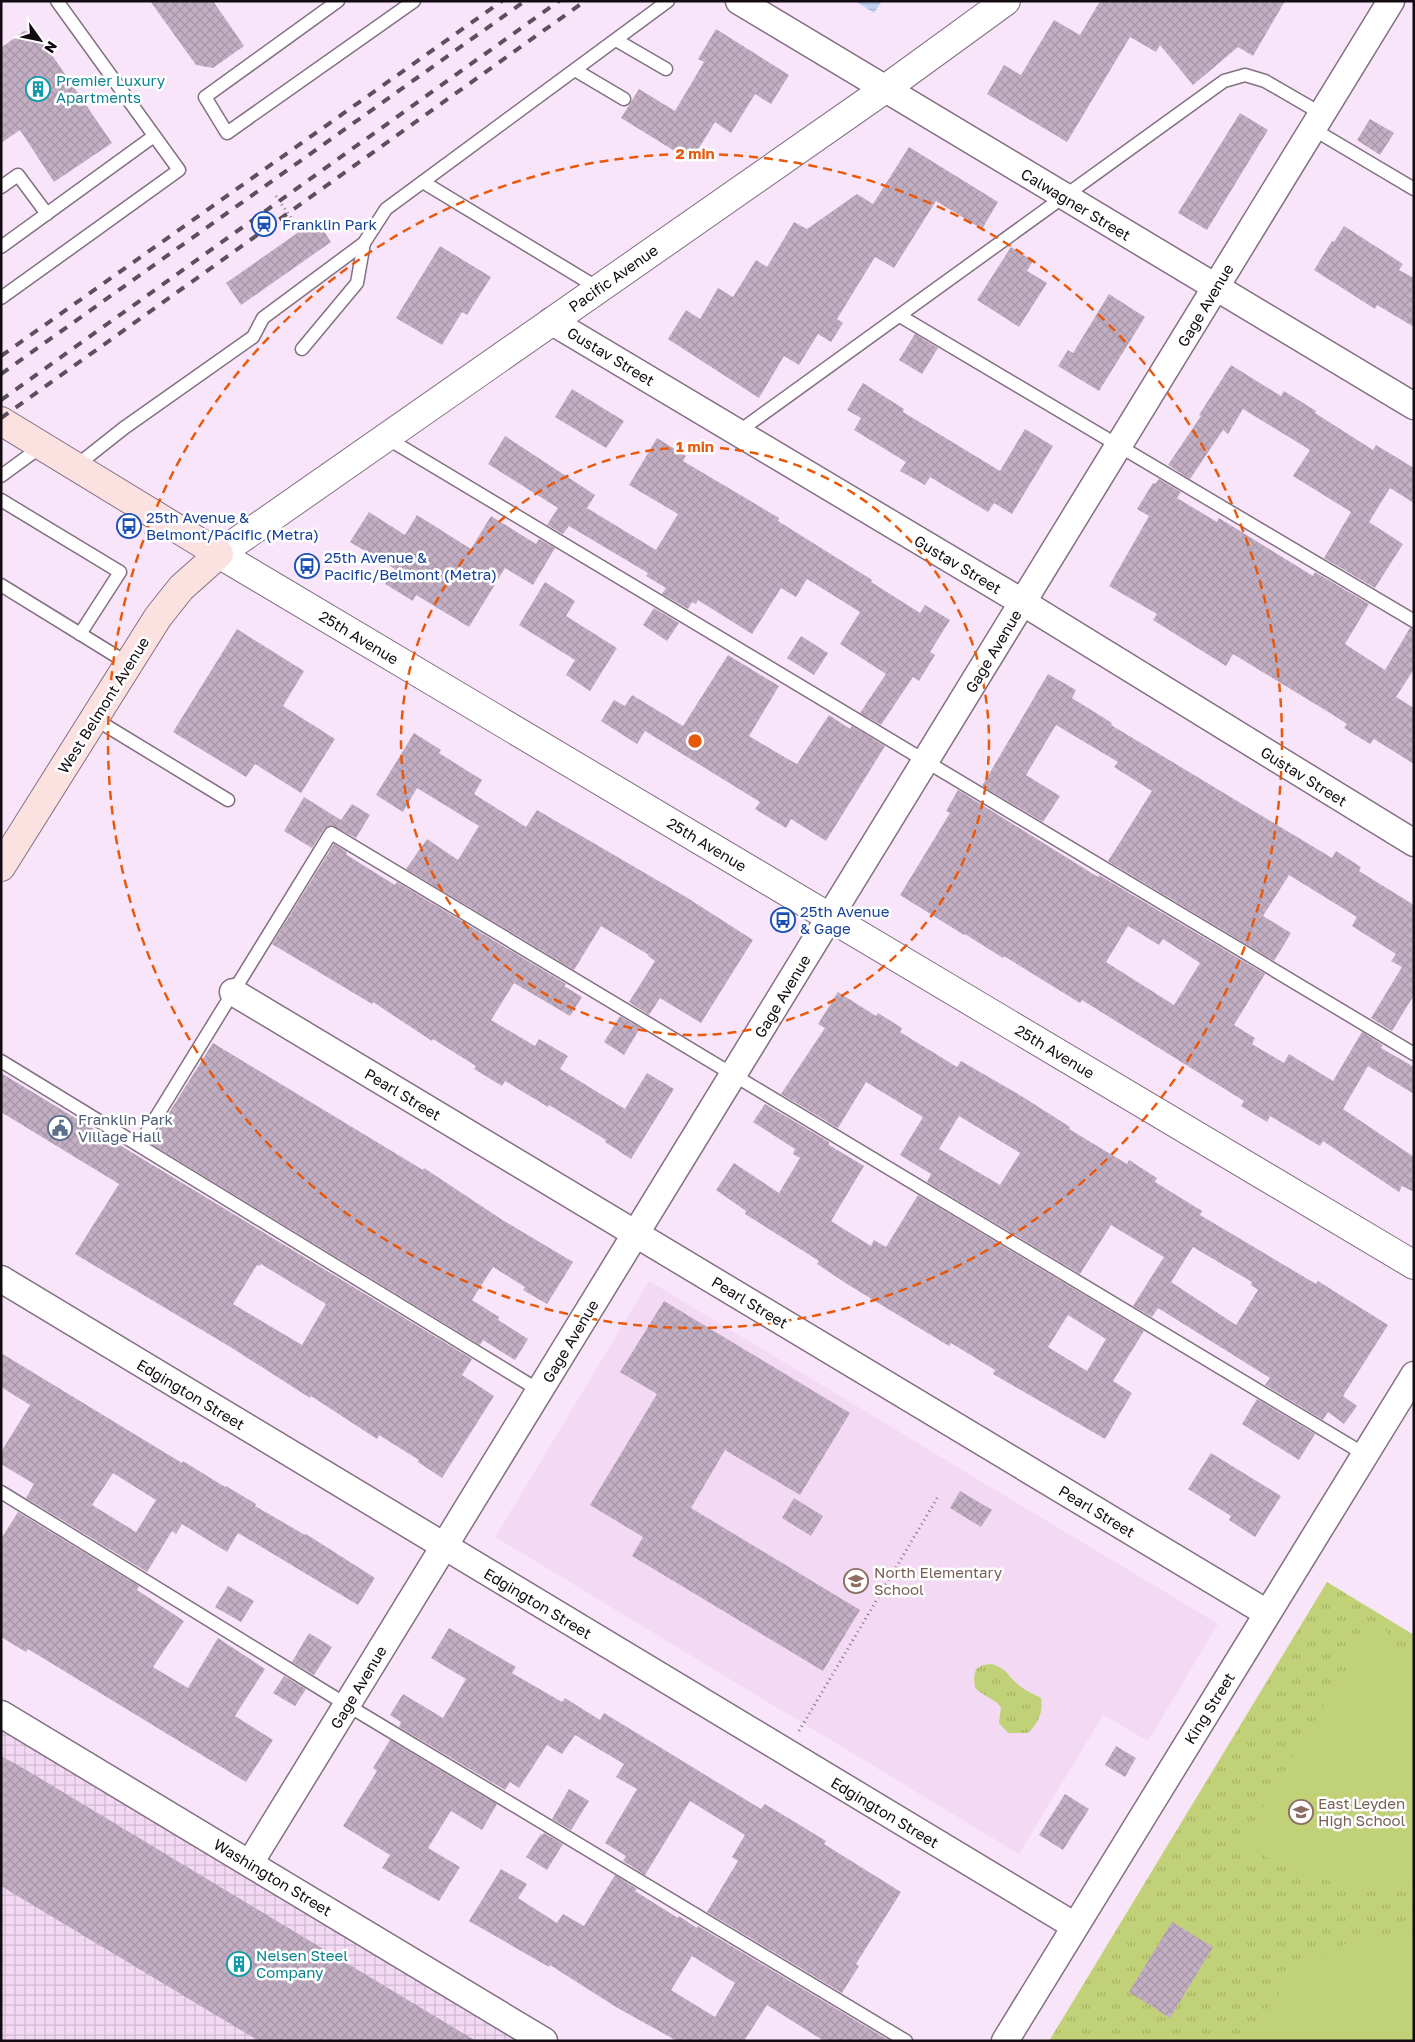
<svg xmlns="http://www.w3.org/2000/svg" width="1415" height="2042" font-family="'Golos Text',sans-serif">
<defs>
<pattern id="industrial-grid" width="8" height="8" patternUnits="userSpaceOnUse" patternTransform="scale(1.25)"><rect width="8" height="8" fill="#f3d9f4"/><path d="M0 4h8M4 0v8" fill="none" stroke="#cfb9d0"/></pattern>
<pattern id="park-tufts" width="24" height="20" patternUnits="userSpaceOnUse" patternTransform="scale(1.25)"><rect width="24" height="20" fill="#c1d177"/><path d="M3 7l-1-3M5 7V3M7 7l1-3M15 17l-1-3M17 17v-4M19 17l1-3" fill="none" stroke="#a5b266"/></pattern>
<pattern id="water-rules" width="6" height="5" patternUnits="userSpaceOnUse" patternTransform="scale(1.25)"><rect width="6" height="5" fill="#c1d1f3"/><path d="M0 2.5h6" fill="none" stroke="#a5b2cf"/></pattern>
<pattern id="building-cross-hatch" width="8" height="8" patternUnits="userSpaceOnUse" patternTransform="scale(1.25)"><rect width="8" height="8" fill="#c3afc3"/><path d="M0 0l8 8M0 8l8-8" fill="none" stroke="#a695a6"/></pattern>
</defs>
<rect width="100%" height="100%" fill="#f9e5fa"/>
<polygon fill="url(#industrial-grid)" points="1,1728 523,2041 1,2041"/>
<polygon fill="#f3d9f4" points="649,1281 1218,1624 1148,1741 1103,1715 1019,1854 495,1537"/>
<g fill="url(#park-tufts)">
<polygon points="1327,1582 1414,1635 1414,2041 1049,2041"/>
<path d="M992,1664C1008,1669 1008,1677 1020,1686C1026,1691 1034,1694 1041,1698C1043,1713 1039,1722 1028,1733H1008L999,1723L1001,1707C994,1698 983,1696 975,1688L974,1678L976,1669L983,1665Z"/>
</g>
<g fill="#c1d177">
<path d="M1385,1628L1396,1649L1414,1660V1879C1349,1896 1297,1876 1241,1843L1351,1660L1352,1639Z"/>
<path d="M1403,1935L1414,1936V2041H1245C1271,1998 1317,1945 1369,1937C1380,1935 1392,1936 1403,1935Z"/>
</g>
<polygon fill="url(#water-rules)" points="855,1 882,1 874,13"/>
<g fill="url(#building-cross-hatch)" fill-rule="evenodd">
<polygon points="150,1 213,1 244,46 213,68 196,65"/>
<polygon points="1100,1 1285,1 1253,56 1238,47 1193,85 1160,45 1156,52 1130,37 1067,142 987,94 1004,65 1021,75 1054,20 1080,35"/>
<polygon points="716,29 789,75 771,104 755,94 731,133 715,122 691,161 621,118 639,89 675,111 704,62 698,59"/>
<polygon points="24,31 37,33 112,143 54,182 20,130 1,143 1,48"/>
<polygon points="1240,113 1268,130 1207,230 1178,213"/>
<polygon points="1370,119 1394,133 1380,155 1357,140"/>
<polygon points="909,147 998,202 982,229 936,201 894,268 875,257 837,319 843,323 831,342 818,334 799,365 784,356 759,398 668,339 686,310 700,319 718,288 733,297 756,260 767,267 794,222 807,229 857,194 873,204"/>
<polygon points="316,220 331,242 241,305 226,283"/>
<polygon points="1344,226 1403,264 1399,270 1414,278 1414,327 1377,305 1375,309 1314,270 1332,241 1334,242"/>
<polygon points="440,246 491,277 467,315 462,312 442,345 396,318"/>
<polygon points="1011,247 1033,261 1027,271 1047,283 1019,327 977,300"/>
<polygon points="1109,294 1145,317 1099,391 1058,366 1068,350 1073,353"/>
<polygon points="915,334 938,348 922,374 899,360"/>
<polygon points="1231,365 1281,396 1284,391 1316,411 1315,413 1373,450 1376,445 1414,468 1414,503 1390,488 1369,522 1403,544 1375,588 1324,558 1351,512 1293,476 1310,450 1243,409 1228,434 1223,430 1190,479 1168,465 1201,416 1199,415"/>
<polygon points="863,383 904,409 903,412 1000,471 1025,429 1053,446 1012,514 994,503 988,512 930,477 925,485 900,471 906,462 854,430 861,418 847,410"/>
<polygon points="572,389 624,421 606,448 555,417"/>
<polygon points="505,436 595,495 587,508 656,550 678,514 629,485 657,438 686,456 683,461 779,518 778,521 872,580 871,582 920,613 925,605 950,620 930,652 935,655 919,681 913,677 881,725 860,713 886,674 840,644 860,612 807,579 796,597 781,588 752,634 698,600 696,604 692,602 688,609 662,594 666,588 646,576 648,573 569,526 563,534 547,525 558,508 488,464"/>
<polygon points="1159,479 1181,492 1177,498 1217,522 1219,518 1313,576 1315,572 1369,604 1345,644 1385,670 1410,628 1414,629 1414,669 1396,697 1414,708 1414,764 1374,739 1370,744 1344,728 1347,724 1330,713 1233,654 1226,666 1153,620 1157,614 1109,586 1149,516 1137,509 1153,483 1155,484"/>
<polygon points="369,512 405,535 417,515 471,549 491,516 536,544 539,539 555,548 533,585 505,568 469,627 416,595 413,601 385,584 395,569 350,542"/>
<polygon points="545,582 575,601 566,616 617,648 590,691 566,675 575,660 519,625"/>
<polygon points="654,608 679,623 667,641 643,625"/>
<polygon points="237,629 304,671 283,706 335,739 301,793 255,764 246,777 173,732"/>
<polygon points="801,636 828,653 814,675 787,658"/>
<polygon points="728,655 779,686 749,736 786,758 797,764 829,715 850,729 852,726 885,746 826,841 791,819 786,828 755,809 760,802 645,731 637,744 601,721 614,700 625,706 632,695 683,726"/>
<polygon points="1048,674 1076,690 1072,698 1112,723 1111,725 1332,858 1336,851 1361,867 1359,871 1414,905 1414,995 1392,1031 1371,1018 1402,967 1391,961 1396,954 1352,926 1357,917 1289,875 1263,916 1291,933 1274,961 1108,861 1152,791 1114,767 1118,762 1056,725 1026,775 1060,796 1043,822 982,786"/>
<polygon points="414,733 441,750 439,753 482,780 474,794 526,827 537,810 686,897 753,940 701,1023 660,998 649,1015 629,1002 655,961 648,956 649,955 601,926 574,970 406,869 427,839 458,860 479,826 417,788 403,812 376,795"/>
<path d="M958,790L1098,877L1099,875L1265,974L1234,1025L1255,1038L1252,1044L1284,1063L1289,1054L1333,1081L1362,1032L1383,1045L1381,1048L1414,1067V1094L1368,1066L1343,1109L1414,1157V1192L1402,1186L1399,1192L1323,1141L1320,1146L1270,1116L1267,1122L1241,1106L1244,1101L1082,1000L1080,1003L1004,956L1003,958L965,934L964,935L900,895L950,813L946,811ZM1128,926L1159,945L1163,939L1200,963L1174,1005L1106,962Z"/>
<polygon points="304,797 341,820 352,804 370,815 356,838 331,825 324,829 312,848 284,831"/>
<polygon points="334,844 347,852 346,854 350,857 395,885 397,882 566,984 564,986 582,997 570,1016 514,983 491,1020 535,1046 539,1039 568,1056 560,1069 625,1109 647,1073 674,1089 631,1159 605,1142 606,1140 549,1105 548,1107 505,1081 502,1086 474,1069 476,1066 433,1039 432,1041 373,1002 372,1004 272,944"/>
<path d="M838,992L876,1016L878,1013L902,1028L900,1032L957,1067L961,1061L1023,1097L1070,1127L1069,1129L1127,1164L1129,1160L1157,1178L1155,1182L1202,1211L1200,1215L1316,1284L1318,1281L1388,1325L1343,1396L1357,1406L1344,1424L1328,1412L1323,1420L1265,1385L1270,1378L1158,1308L1152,1317L1133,1306L1164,1257L1111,1225L1080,1274L927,1182L931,1174L900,1155L923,1117L866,1082L838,1128L781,1094L825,1028L818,1024ZM959,1116L1020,1153L1000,1185L939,1149ZM1193,1247L1252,1282L1251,1285L1258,1290L1236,1325L1171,1282Z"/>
<polygon points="620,1016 640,1028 624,1055 604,1042"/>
<polygon points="213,1043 423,1170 424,1168 501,1219 573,1262 547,1304 523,1290 525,1287 493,1267 472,1300 499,1317 498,1320 528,1339 515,1360 483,1340 480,1345 150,1143"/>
<path d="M1,1073L472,1359L462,1375L494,1396L442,1478L418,1462L419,1460L379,1435L377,1439L311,1396L310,1398L232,1348L75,1254L119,1184L1,1112ZM261,1264L326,1304L302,1345L233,1304L257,1265L259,1266Z"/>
<path d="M765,1104L829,1142V1145L864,1166L831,1221L871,1246L874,1240L886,1247L918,1195L1144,1331L1113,1381L1132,1393L1105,1439L993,1374L995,1370L951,1343L949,1346L847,1284L817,1264L819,1261L745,1214L746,1211L716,1190L734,1163L779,1193L800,1158L793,1154L795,1149L753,1122ZM1068,1315L1106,1339L1087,1371L1048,1347Z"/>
<polygon points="664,1301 850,1413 800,1495 725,1450 691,1508 860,1610 823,1671 632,1556 643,1537 590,1505 657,1394 620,1372"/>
<path d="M1,1353L182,1463L183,1461L225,1487L226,1486L256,1504L255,1506L305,1535L306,1534L375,1578L358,1605L238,1533L227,1552L182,1524L176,1534L172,1531L147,1572L26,1498L34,1484L1,1464V1452L30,1405L1,1387ZM113,1473L156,1500L136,1532L92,1505Z"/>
<polygon points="1257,1399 1315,1434 1299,1460 1242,1424"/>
<polygon points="1211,1453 1281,1496 1255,1537 1229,1520 1231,1516 1188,1489"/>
<polygon points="960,1491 992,1510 981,1527 950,1508"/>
<polygon points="794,1498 823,1516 811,1536 782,1518"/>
<polygon points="18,1512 139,1586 137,1590 184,1621 153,1667 188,1688 218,1638 265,1669 235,1716 273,1740 246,1782 28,1649 26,1652 1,1637 1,1539"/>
<polygon points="228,1586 254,1601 241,1622 215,1607"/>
<polygon points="449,1628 516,1667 512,1673 562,1702 565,1698 600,1720 604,1713 761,1809 765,1804 803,1827 826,1841 824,1844 901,1892 856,1964 859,1966 842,1993 707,1912 738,1861 732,1857 745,1835 690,1801 645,1875 623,1861 626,1856 605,1843 637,1789 616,1777 624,1764 575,1735 562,1754 547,1745 519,1788 510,1782 505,1790 399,1727 401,1722 390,1715 403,1694 443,1718 466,1679 431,1658"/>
<polygon points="309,1633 332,1647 314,1675 292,1662"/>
<polygon points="284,1676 306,1689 295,1706 273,1693"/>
<polygon points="390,1740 497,1804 482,1830 451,1811 428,1848 460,1867 439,1901 382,1868 390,1855 343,1826 377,1771 373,1768"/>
<polygon points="1116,1746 1136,1758 1125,1777 1105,1765"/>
<polygon points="1,1756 23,1768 476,2041 259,2041 1,1886"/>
<polygon points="569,1789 589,1801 571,1830 552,1819"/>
<polygon points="1065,1794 1089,1809 1063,1850 1039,1835"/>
<polygon points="544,1833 563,1844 547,1870 526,1857 541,1834 542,1835"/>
<path d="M501,1869L527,1884L518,1898L557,1923L563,1914L584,1926L615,1875L637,1889L635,1891L678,1918L679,1916L697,1928L698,1926L890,2041H824L767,2005L744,2041H677L616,2007L550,1965L549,1967L469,1921ZM692,1956L735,1983L715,2017L671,1990Z"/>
<polygon points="1172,1922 1213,1947 1170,2018 1129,1992"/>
</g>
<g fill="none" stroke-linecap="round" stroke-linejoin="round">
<defs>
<g id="service">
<polyline points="338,1 205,97 227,133 414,1"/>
<polyline points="616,40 666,69"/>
<polyline points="575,70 624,99"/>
<polyline points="1313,129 1414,189"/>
<polyline points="423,182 598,288"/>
<polyline points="1,187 18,175 47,214"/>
<polyline points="1,247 154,136"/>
<polyline points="1,298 179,170 57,1"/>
<polyline points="900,316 1414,621"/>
<polyline points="302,349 357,283 364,243"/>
<polyline points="738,432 1224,81 1245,75 1265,81 1322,114"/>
<polyline points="385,437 1414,1054"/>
<polyline points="76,466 124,428 253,337 263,318 364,243 386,209 668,1"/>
<polyline points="1,476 42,446"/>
<polyline points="1,500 120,572 80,634"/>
<polyline points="1,585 129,664"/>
<polyline points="95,719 228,800"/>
<polyline points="1,1061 540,1391"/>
<polyline points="139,1145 331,833 1364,1454"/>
<polyline points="1,1492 347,1705 906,2041"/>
</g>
<g id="minor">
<polyline points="739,1 1414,406"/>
<polyline points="551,321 1022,602 1414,843"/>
<polyline points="233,992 1267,1613"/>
<polyline points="1,1279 1075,1926"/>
<polyline points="1,1714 544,2041"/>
<polyline points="250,1863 1391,1"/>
<polyline points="1005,2041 1414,1375"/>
</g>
<polyline id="tertiary" points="1006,1 885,89 219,554 1414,1265"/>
<polyline id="secondary" points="1,421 219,554 181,588 158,617 1,867"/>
</defs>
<use href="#service" stroke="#827083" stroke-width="15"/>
<use href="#minor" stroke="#827083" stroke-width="29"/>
<use href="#tertiary" stroke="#827083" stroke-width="30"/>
<use href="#secondary" stroke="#827083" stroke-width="30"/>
<g stroke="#837583" stroke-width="3" stroke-dasharray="1 4" stroke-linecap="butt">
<polyline points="276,196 291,218"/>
<polyline points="799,1731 939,1495"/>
</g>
<use href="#service" stroke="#fff" stroke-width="12"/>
<use href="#minor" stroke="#fff" stroke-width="26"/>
<use href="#tertiary" stroke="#fff" stroke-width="28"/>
<use href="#secondary" stroke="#fbe2e0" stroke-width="28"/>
<g stroke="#5c505c" stroke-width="4" stroke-dasharray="9 9" stroke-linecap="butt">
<polyline points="1,356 502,1"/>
<polyline points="1,374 525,1"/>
<polyline points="1,400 559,1"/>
<polyline points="1,418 585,1"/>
</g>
</g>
<g fill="none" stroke="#e8590c" stroke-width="2.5" stroke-dasharray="9 6">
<circle cx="695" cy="741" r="294"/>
<circle cx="695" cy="741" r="587"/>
</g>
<defs>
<symbol id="building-ring" viewBox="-11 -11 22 22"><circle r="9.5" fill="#fff" stroke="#0f9aa8" stroke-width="1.5"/><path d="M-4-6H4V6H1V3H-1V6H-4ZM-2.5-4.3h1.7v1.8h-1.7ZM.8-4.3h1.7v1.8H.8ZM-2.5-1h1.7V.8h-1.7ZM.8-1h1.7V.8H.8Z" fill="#0f9aa8"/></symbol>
<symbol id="station-ring" viewBox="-11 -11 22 22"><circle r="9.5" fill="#fff" stroke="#1a4fb4" stroke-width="1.5"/><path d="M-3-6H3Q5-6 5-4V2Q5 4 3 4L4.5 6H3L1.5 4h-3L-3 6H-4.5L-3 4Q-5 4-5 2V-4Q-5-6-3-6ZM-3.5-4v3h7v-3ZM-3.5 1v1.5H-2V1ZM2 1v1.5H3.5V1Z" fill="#1a4fb4"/></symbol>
<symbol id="bus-ring" viewBox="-11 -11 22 22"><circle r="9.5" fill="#fff" stroke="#1a4fb4" stroke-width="1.5"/><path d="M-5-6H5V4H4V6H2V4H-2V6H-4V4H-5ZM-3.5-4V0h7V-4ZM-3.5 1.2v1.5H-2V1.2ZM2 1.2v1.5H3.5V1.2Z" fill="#1a4fb4"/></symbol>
<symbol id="civic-ring" viewBox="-11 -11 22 22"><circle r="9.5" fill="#fff" stroke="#5c6f8a" stroke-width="1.5"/><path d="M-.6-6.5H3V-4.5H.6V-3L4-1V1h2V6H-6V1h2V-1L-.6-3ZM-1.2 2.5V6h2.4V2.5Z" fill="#5c6f8a"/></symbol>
<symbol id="school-ring" viewBox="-11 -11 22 22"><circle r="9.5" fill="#fff" stroke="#8d6e63" stroke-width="1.5"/><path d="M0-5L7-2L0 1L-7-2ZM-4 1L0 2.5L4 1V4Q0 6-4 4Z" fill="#8d6e63"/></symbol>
</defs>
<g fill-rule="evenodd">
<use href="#building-ring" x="24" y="75" width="28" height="28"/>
<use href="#station-ring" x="250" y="210" width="28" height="28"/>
<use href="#bus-ring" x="115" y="512" width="28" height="28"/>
<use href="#bus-ring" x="293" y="552" width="28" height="28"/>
<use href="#bus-ring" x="769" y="906" width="28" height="28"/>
<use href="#civic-ring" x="46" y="1114" width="28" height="28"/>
<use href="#school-ring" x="842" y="1567" width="28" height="28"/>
<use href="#school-ring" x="1287" y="1798" width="28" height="28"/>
<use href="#building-ring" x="225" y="1950" width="28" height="28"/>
</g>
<g text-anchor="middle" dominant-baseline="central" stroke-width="5" stroke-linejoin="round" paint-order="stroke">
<g font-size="15" fill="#0d838f" stroke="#fff" text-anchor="start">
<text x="56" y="80">Premier Luxury<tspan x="56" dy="17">Apartments</tspan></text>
<text x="256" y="1955">Nelsen Steel<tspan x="256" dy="17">Company</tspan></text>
</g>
<g font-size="15" fill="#120b12" stroke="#fff">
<text transform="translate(1076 204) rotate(31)">Calwagner Street</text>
<text transform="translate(613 278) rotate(-35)">Pacific Avenue</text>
<text transform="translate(1205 305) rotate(-59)">Gage Avenue</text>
<text transform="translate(611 356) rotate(31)">Gustav Street</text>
<text transform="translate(958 564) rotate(31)">Gustav Street</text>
<text transform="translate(359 637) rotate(31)">25th Avenue</text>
<text transform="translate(993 651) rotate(-59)">Gage Avenue</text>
<text transform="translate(103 705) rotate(-58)">West Belmont Avenue</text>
<text transform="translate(1304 776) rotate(32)">Gustav Street</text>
<text transform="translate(707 844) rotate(31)">25th Avenue</text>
<text transform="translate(782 996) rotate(-59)">Gage Avenue</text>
<text transform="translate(1055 1051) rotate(31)">25th Avenue</text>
<text transform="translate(403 1094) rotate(31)">Pearl Street</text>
<text transform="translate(750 1302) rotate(31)">Pearl Street</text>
<text transform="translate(570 1341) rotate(-59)">Gage Avenue</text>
<text transform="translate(191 1394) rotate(31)">Edgington Street</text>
<text transform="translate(1097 1511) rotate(31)">Pearl Street</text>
<text transform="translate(538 1603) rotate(31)">Edgington Street</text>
<text transform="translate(358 1687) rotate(-59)">Gage Avenue</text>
<text transform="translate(1209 1708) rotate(-58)">King Street</text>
<text transform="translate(885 1812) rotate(31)">Edgington Street</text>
<text transform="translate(273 1877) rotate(31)">Washington Street</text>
</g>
<g font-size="15" fill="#164399" stroke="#fff" text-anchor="start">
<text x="282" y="224">Franklin Park</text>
<text x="146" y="517">25th Avenue &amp;<tspan x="146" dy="17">Belmont/Pacific (Metra)</tspan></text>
<text x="324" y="557">25th Avenue &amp;<tspan x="324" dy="17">Pacific/Belmont (Metra)</tspan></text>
<text x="800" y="911">25th Avenue<tspan x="800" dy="17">&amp; Gage</tspan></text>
</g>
<g font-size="15" fill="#4e5e75" stroke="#fff" text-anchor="start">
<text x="78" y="1119">Franklin Park<tspan x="78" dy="17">Village Hall</tspan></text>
</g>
<g font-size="15" fill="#785e54" stroke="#fff" text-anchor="start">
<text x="874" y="1572">North Elementary<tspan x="874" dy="17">School</tspan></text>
<text x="1318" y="1803">East Leyden<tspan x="1318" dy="17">High School</tspan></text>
</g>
</g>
<circle cx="695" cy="741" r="8" fill="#e8590c" stroke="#fff" stroke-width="2.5"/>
<g font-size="15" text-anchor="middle" font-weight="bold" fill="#e8590c" stroke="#fff" stroke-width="5" stroke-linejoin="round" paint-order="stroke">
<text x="695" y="159">2 min</text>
<text x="695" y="452">1 min</text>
</g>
<rect width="1415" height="2042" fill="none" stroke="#120b12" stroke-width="5"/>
<g transform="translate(40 40) rotate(123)" stroke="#ffffff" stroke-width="4" paint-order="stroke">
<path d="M0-4L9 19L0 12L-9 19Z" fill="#120b12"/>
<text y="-8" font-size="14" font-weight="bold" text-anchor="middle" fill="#120b12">N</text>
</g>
</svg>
